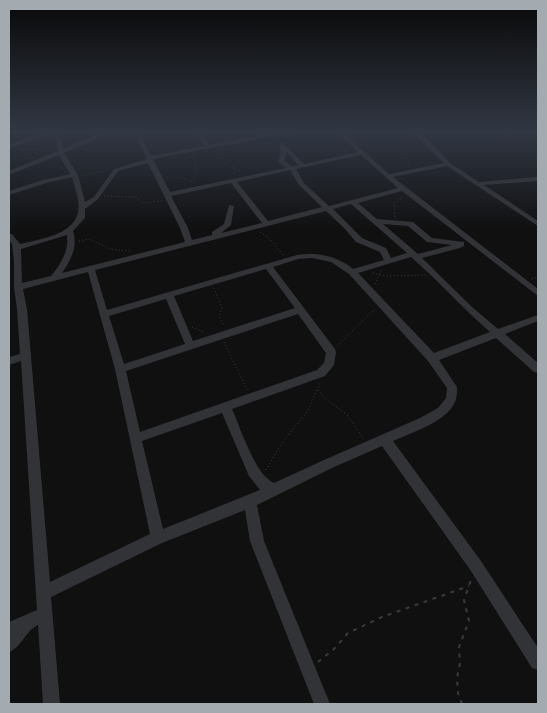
<svg xmlns="http://www.w3.org/2000/svg" width="547" height="713" font-family="'Source Sans 3',sans-serif">
<rect width="100%" height="100%" fill="#101011"/>
<g fill="none" stroke-linecap="round" stroke-linejoin="round">
<g stroke="#383b3d" stroke-width="1" stroke-dasharray="1 2.5" stroke-linecap="butt">
<polyline points="451,130 455,133 451,139"/>
<polyline points="118,134 131,135"/>
<polyline points="65,136 78,138"/>
<polyline points="355,138 390,147 404,155"/>
<polyline points="171,140 175,130"/>
<polyline points="151,145 158,144 169,148"/>
<polyline points="21,148 29,158"/>
<polyline points="25,150 54,148"/>
<polyline points="216,152 225,164 233,168 235,175"/>
<path d="M446,152L444,146L448,141C477,136 481,155 508,130"/>
<polyline points="193,156 196,171 193,180"/>
<polyline points="232,167 242,172"/>
<polyline points="409,167 402,144 410,140 411,136"/>
<polyline points="83,175 109,170"/>
<polyline points="167,177 182,178 195,183"/>
<polyline points="104,196 136,197 142,203 162,201"/>
<polyline points="395,217 394,203 402,199 401,196"/>
<polyline points="260,232 270,239 283,255"/>
<polyline points="79,241 89,239 111,249 130,251"/>
<polyline points="373,273 385,276 426,275"/>
<polyline points="532,279 538,277"/>
<polyline points="375,284 382,269"/>
<polyline points="214,288 222,308 219,317 224,326"/>
<polyline points="192,327 204,332"/>
<polyline points="224,342 247,390"/>
<polyline points="337,346 375,309"/>
<path d="M318,390C326,401 338,407 348,416C351,420 361,434 363,439"/>
<polyline points="266,470 281,444 307,412 320,383"/>
</g>
<g stroke="#383b3d" stroke-width="2" stroke-dasharray="4 5.5" stroke-linecap="butt">
<polyline points="318,662 335,648 348,633 382,617 469,586"/>
<polyline points="462,704 458,693 457,678 460,663 459,647 469,621 464,600 471,580"/>
</g>
<g fill="#323336" fill-rule="evenodd">
<polygon points="9,130 13,130 9,133"/>
<path d="M53,130H62L60,132L63,149L108,130H116L64,153L78,175L85,202L94,197L114,169L147,159L133,130H138L151,156L204,146L194,130H199L209,145L272,133L269,130H298L287,135L276,133L274,136L153,159L170,192L286,168L278,162L281,151L279,144L282,142L304,164L358,152L334,130H340L389,174L444,163L410,130H416L434,146L450,163L479,182L538,177V181L484,185L538,221V226L447,166L393,177L538,289V296L402,191L358,203L377,219L413,222L432,238L464,242V246L460,248L422,258L472,307L498,329L538,315V321L505,334L538,363V373L534,372L496,338L439,360L457,387C457,391 457,395 456,399C451,420 411,433 393,441L481,561L538,648V670L532,668L471,571L382,446L332,468L257,505L264,541L330,704H314L250,541L245,510L162,543L51,597L60,704H43L38,625C25,631 22,647 9,652V622L37,610L21,361L9,365V357L20,354L17,309L14,287V261L12,244L9,240V234H12L20,244C43,238 84,234 78,200C77,193 74,185 72,177L46,183L9,195V191L43,180L70,174L59,155L9,175V171L58,151L55,133L9,148V144ZM287,152L298,165L292,166L284,161ZM361,155L398,188L329,206L304,183L296,169ZM148,163L180,228L185,242L62,273C71,260 78,247 73,231L85,218V209L98,199L118,171ZM290,170L299,185L322,207L268,221L237,182ZM231,183L262,223L221,233L231,225L234,206L229,205L224,224L212,232V235L192,240L188,228L171,196ZM351,204L407,253L391,258L386,248L362,238L333,209ZM326,211L344,228L356,242L380,252L384,260L353,269C337,256 318,252 297,255L107,310L95,270ZM383,224L408,226L427,242L452,245L418,254ZM67,235C69,251 61,264 51,276L22,283L21,249ZM411,257C439,281 462,308 490,332L434,353L358,273ZM312,258L331,262L349,274L428,361L447,388L446,398L438,408L420,418L324,460L274,483C255,475 241,429 232,409L325,376L334,365L336,352L335,349L273,267L298,259ZM266,269L295,308L193,341L174,296ZM88,272L115,369L150,534L50,582L27,309L23,289ZM166,299L185,344L124,364L109,316ZM298,314L326,353L324,363L317,370L140,432L126,371ZM222,413L249,476L260,490L163,529L142,441Z"/>
</g>
</g>
<linearGradient id="sky" x2="0" y2="1"><stop stop-color="#090909"/><stop offset="0.57" stop-color="#313743"/><stop offset="1" stop-color="#313743" stop-opacity="0"/></linearGradient>
<rect width="547" height="230" fill="url(#sky)"/>
<rect width="547" height="713" fill="none" stroke="#a3abb1" stroke-width="20"/>
</svg>
